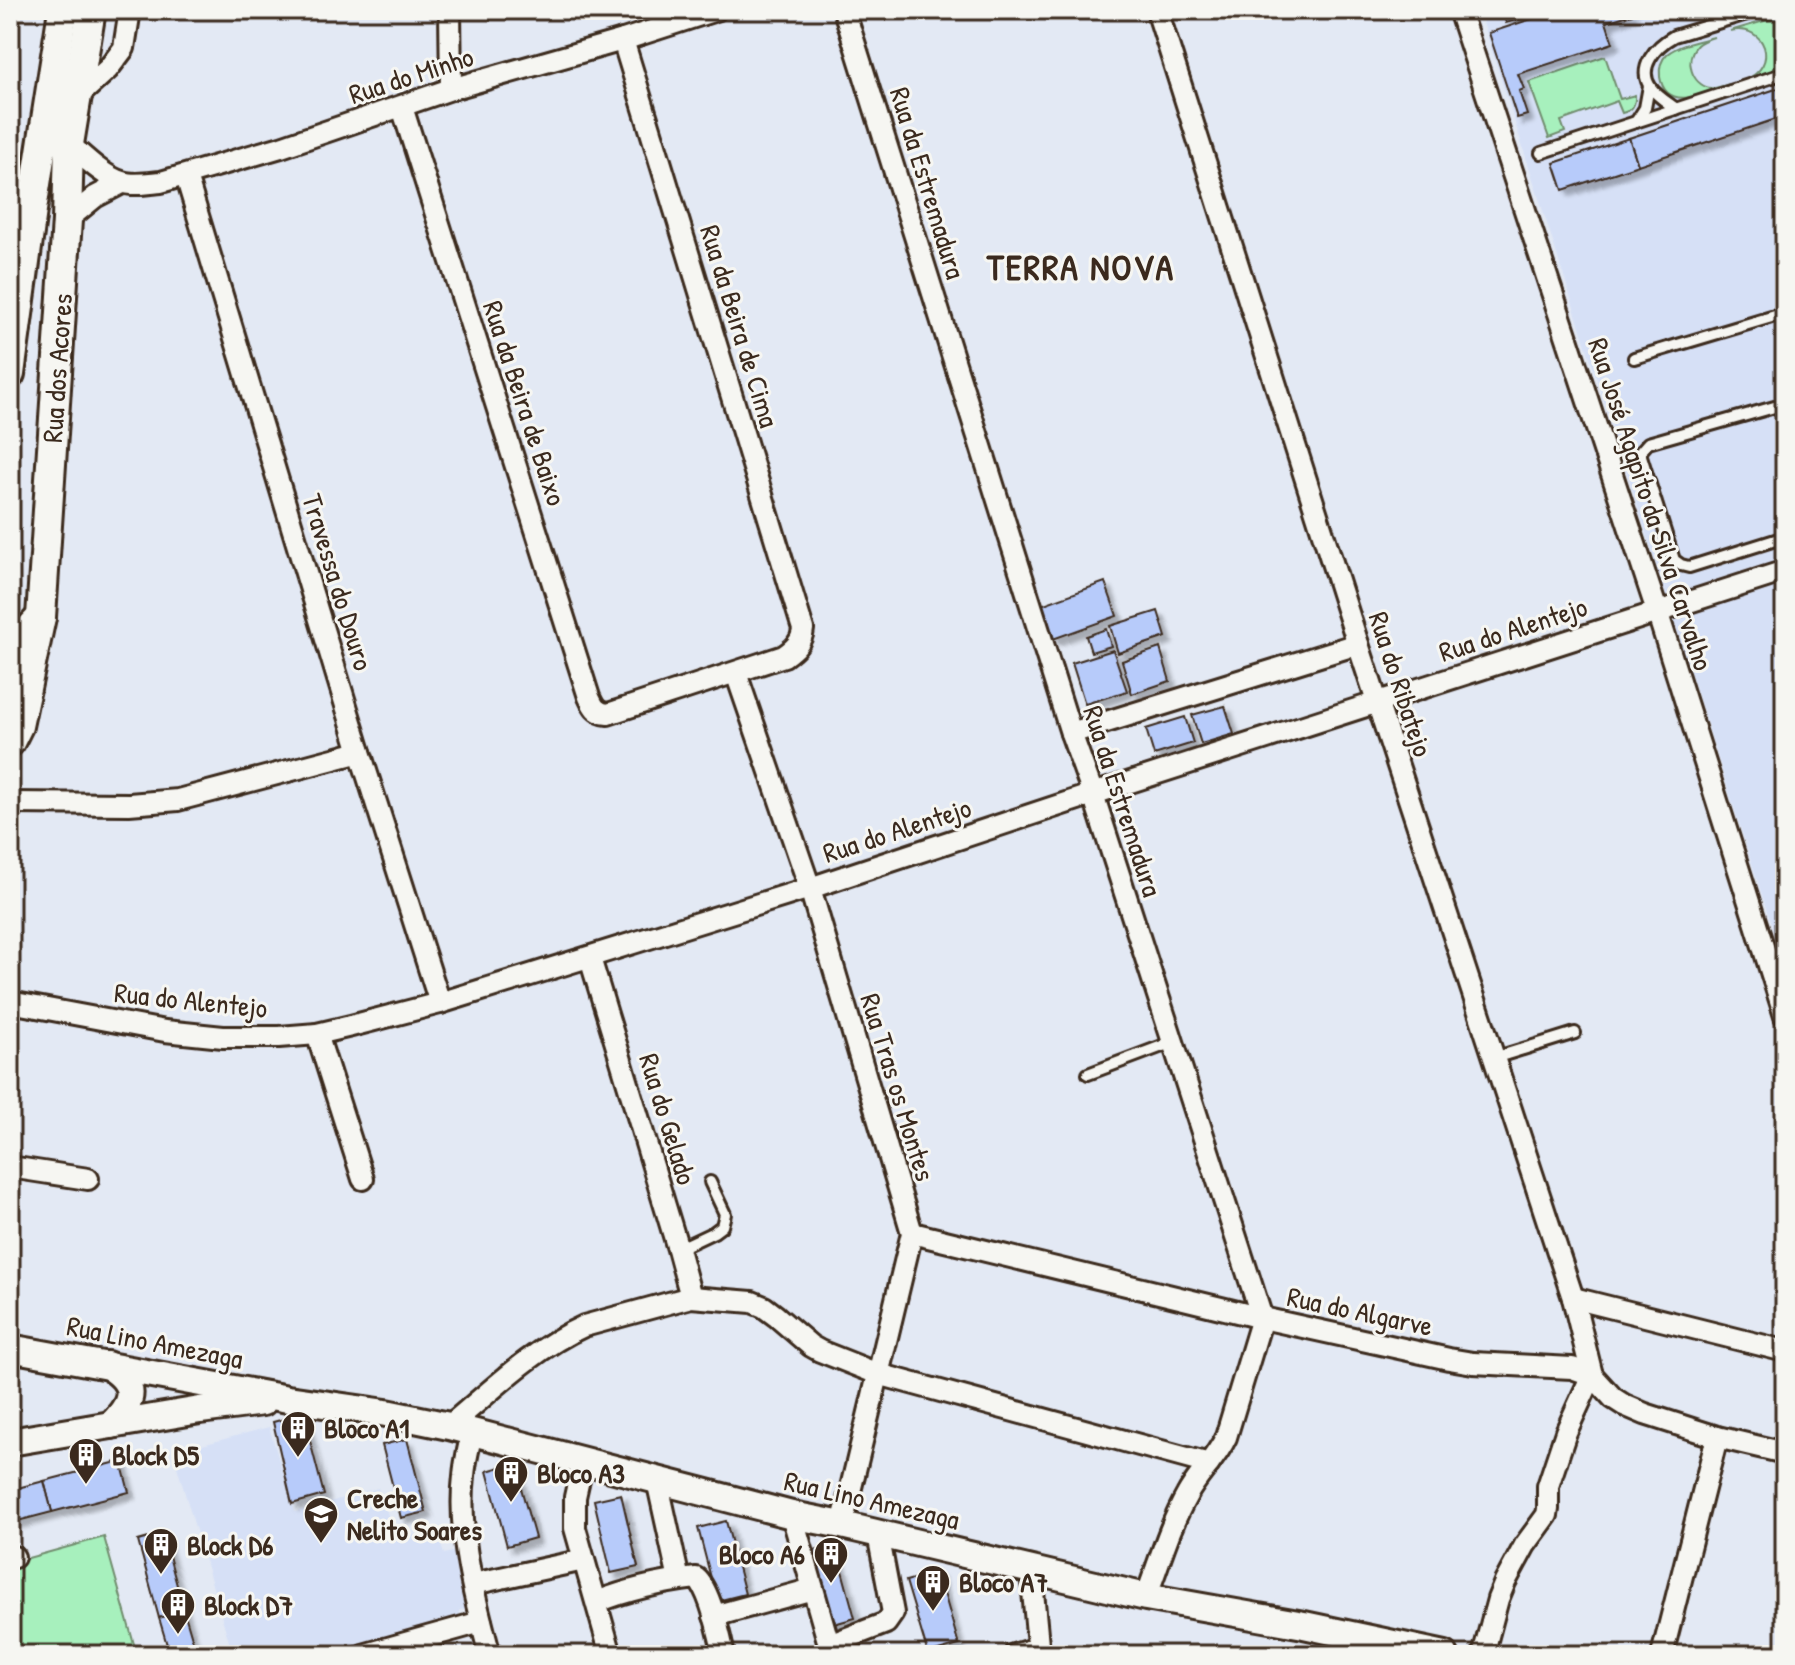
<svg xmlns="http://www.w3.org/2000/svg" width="1795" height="1665" font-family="'Patrick Hand',sans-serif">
<defs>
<filter id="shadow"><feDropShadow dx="6" dy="6" stdDeviation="2" flood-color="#0004"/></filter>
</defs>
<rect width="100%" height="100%" fill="#e3e9f4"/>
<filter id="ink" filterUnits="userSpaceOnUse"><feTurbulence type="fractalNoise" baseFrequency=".0125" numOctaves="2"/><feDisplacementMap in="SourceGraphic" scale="16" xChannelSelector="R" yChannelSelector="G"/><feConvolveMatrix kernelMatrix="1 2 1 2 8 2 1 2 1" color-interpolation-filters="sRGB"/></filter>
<g filter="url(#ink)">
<g fill="#d6e0f6">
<polygon points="1479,10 1785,10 1785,967 1551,236"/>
<polygon points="269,1427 295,1512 378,1488 397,1539 436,1531 444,1554 460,1550 468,1575 459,1575 470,1609 459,1610 460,1618 327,1655 233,1655 173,1453"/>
</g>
<g fill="#a7f0bd" stroke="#718d6e" stroke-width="2">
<path d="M1771,19L1785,22V67L1745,80C1780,66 1766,23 1730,31Z"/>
<path d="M1714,37C1708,39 1701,41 1697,45C1684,59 1691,84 1710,88C1716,89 1723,86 1729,84C1709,92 1666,114 1660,77C1659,69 1661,60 1667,54C1679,44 1700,41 1714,37Z"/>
<path d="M1605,56L1620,99L1635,95C1636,105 1631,111 1622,113L1617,101L1561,121L1565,132L1549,138L1529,82Z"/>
<polygon points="104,1537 137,1655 10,1655 10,1563"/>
</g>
<g fill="#b7cbfa" stroke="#3b2a1e" stroke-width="2" filter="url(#shadow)">
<polygon points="1502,10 1533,10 1535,14 1506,23"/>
<polygon points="1559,10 1631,10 1632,14 1606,22 1613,43 1518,74 1524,89 1519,91 1527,115 1517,118 1489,33"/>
<polygon points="1785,86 1785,116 1638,165 1629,138"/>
<polygon points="1629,138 1638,165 1563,190 1554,163"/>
<polygon points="1105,582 1117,616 1053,639 1041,605"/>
<polygon points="1158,611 1166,637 1118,653 1110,626"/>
<polygon points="1106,629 1111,646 1091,652 1086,636"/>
<polygon points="1160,648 1170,681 1132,694 1122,661"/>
<polygon points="1113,650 1127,691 1085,704 1072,663"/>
<polygon points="1225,706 1234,734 1201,744 1192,715"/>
<polygon points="1185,717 1193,743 1154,755 1146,729"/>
<polygon points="303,1414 324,1495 292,1504 273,1422"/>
<polygon points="407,1439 426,1512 401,1518 382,1445"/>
<polygon points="121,1461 129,1492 52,1512 44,1481"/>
<polygon points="514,1463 535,1538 507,1546 487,1471"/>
<polygon points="44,1481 52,1512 10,1523 10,1490"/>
<polygon points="621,1494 638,1567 611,1573 594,1500"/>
<polygon points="726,1521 745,1594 717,1601 698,1528"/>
<polygon points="163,1534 184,1611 159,1618 138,1541"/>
<polygon points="835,1545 855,1618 827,1626 806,1552"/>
<polygon points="938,1572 959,1645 928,1654 906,1581"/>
<polygon points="184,1611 197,1655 170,1655 159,1618"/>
</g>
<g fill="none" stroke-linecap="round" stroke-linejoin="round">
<defs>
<g id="service">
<path d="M1676,109C1667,102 1658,97 1651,88C1636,68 1656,46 1674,36L1760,10"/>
<polyline points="1636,122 1645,108 1649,86"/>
<polyline points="1541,153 1785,73"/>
<polyline points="1634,358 1785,313"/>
<polyline points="1785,404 1648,443 1641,451 1641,456 1674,560 1681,565 1689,567 1785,537"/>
<polyline points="1494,1058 1575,1033"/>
<polyline points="1088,1074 1173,1042"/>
<polyline points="678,1249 714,1232 722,1226 725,1214 710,1182"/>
</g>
<g id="minor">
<polyline points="450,10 451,89"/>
<path d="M844,10L1071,733L1093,794L1262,1318L1226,1437C1216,1459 1198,1474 1187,1495C1169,1527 1159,1563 1146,1597"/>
<polyline points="1157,10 1358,644 1573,1298 1592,1375 1566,1432 1548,1486 1548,1509 1547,1515 1525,1545 1505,1582 1498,1599 1483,1655"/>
<polyline points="1459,10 1657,611 1785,1016"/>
<polyline points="76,98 108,69 124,48 130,10"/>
<path d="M402,107L589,697C593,706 596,713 608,714L784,656C794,649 802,642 803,629L623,40"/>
<path d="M69,144C83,156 104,177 122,182C133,186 149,183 161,182L281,147L451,89L623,40L716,10"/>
<polyline points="186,176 360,752 440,1003"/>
<polyline points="10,205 32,210"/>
<polyline points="67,220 95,197 122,183"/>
<polyline points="736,673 810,888 912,1233 842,1525"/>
<polyline points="1071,733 1358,644"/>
<polyline points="10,803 129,804 178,800 360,752"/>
<polyline points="590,958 678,1249 691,1297"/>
<polyline points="10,1002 165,1031 223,1037 279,1037 317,1034 351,1026 440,1003 810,888 1093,794 1785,571"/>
<polyline points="317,1034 363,1179"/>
<polyline points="10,1167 88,1179"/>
<polyline points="912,1233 1262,1318 1449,1359 1473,1363 1572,1368 1592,1375 1613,1398 1624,1405 1645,1414 1717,1437 1785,1453"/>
<polyline points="1573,1298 1785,1351"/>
<path d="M449,1426C491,1391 533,1349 584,1326L691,1297L752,1302L764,1307L776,1316L811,1346L820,1351L878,1374L1209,1464"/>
<path d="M472,1432C469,1447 465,1461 464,1476C457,1533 475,1600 490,1655"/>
<polyline points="583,1461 575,1497 575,1528 611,1655"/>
<polyline points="657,1480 679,1580"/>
<polyline points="792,1515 832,1655"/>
<polyline points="10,1558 14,1557"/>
<polyline points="1031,1570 1039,1655"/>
<polyline points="473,1584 584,1560"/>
<path d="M597,1602C627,1590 663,1582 696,1578C710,1589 720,1637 724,1655"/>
<polyline points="714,1616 813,1589"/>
<polyline points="829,1645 886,1623 893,1613 878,1534"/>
<polyline points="363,1655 481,1622"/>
<polyline points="1014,1655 1037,1648"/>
<polyline points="1662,1655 1717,1437"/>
</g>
<g id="tertiary">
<polyline points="10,1348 288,1399 386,1413 449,1426 792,1515 842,1525 1146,1597 1304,1625 1445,1655"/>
<path d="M107,1365C138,1384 135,1401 111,1425"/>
<polyline points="10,1442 200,1410 263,1402"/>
</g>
<g id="secondary">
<polyline points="10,374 32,210 63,10"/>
<polyline points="10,639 24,635 41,617"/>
<polyline points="10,742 18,726 41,617 67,220 69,144 91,10"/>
</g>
</defs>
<use href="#service" stroke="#3b2a1e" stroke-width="16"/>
<use href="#minor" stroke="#3b2a1e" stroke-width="26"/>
<use href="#tertiary" stroke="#3b2a1e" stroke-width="32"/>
<use href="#secondary" stroke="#3b2a1e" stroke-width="34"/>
<use href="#service" stroke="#f6f6f2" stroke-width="10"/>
<use href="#minor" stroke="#f6f6f2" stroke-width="20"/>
<use href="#tertiary" stroke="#f6f6f2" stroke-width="26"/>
<use href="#secondary" stroke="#f6f6f2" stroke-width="28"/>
</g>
</g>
<defs>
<symbol id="building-pin" viewBox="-11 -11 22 30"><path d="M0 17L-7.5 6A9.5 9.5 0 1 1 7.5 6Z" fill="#3b2a1e" stroke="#f6f6f2"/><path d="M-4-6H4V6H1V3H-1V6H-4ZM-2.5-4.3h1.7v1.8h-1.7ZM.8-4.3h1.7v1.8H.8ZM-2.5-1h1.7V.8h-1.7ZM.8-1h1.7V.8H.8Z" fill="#fff"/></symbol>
<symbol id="school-pin" viewBox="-11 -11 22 30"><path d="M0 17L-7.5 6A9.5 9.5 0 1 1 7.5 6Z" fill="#3b2a1e" stroke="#f6f6f2"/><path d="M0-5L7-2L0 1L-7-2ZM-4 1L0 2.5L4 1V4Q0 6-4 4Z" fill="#fff"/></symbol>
</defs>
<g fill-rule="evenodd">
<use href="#building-pin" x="278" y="1408" width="40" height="54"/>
<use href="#building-pin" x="66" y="1435" width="40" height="54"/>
<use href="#building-pin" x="491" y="1453" width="40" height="54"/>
<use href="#school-pin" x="301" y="1494" width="40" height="54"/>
<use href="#building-pin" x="141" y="1525" width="40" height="54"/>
<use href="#building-pin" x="811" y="1534" width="40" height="54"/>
<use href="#building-pin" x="913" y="1562" width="40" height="54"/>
<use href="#building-pin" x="158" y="1585" width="40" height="54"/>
</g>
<g text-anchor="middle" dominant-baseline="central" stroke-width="6" stroke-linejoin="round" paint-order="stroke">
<g font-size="28" fill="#3b2a1e" stroke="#f6f6f2">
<text transform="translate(411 75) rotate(-18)">Rua do Minho</text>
<text transform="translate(928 183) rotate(73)">Rua da Estremadura</text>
<text transform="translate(740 326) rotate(73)">Rua da Beira de Cima</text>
<text transform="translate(57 368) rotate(-86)">Rua dos Acores</text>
<text transform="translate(525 403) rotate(72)">Rua da Beira de Baixo</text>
<text transform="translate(1651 504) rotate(72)">Rua José Agapito da Silva Carvalho</text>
<text transform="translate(338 582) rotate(73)">Travessa do Douro</text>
<text transform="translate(1513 629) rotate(-18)">Rua do Alentejo</text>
<text transform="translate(1401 684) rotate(72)">Rua do Ribatejo</text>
<text transform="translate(1123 801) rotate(72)">Rua da Estremadura</text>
<text transform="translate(897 830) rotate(-18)">Rua do Alentejo</text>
<text transform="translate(191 1000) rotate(6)">Rua do Alentejo</text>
<text transform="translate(898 1087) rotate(73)">Rua Tras os Montes</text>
<text transform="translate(668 1119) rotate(73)">Rua do Gelado</text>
<text transform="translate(1360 1311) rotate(12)">Rua do Algarve</text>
<text transform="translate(155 1342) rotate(11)">Rua Lino Amezaga</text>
<text transform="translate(872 1500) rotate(13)">Rua Lino Amezaga</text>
</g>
<g font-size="28" font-weight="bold" fill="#3b2a1e" stroke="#f6f6f2" text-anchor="start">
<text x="324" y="1428">Bloco A1</text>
<text x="112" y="1455">Block D5</text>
<text x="537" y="1473">Bloco A3</text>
<text x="347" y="1498">Creche<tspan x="347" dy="32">Nelito Soares</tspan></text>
<text x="187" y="1545">Block D6</text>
<text x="805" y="1554" text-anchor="end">Bloco A6</text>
<text x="959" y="1582">Bloco A7</text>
<text x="204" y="1605">Block D7</text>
</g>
<g font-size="36" font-weight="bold" letter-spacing="2" fill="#3b2a1e" stroke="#f6f6f2">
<text x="1081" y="266">TERRA NOVA</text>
</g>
</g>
<rect width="1795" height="1665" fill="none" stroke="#f6f6f2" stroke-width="40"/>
<rect x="20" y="20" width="1755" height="1625" fill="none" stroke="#3b2a1e" stroke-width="3" filter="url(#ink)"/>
</svg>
